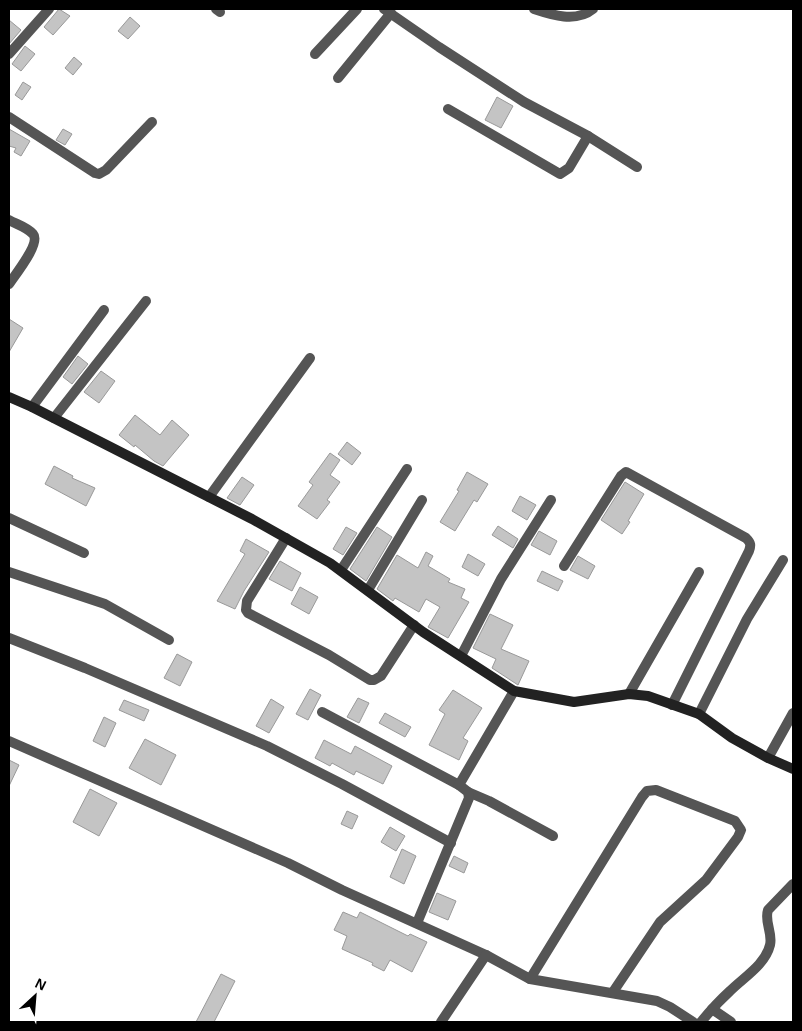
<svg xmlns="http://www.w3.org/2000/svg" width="802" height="1031" font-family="Arial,sans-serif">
<rect width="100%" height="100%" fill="#fff"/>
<g fill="#c4c4c4" stroke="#999">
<polygon points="59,9 70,16 53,35 44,27"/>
<polygon points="130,17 140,26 128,39 118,31"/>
<polygon points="9,20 21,30 9,44"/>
<polygon points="25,46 35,54 21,71 12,64"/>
<polygon points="74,57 82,64 73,75 65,68"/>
<polygon points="23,82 31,87 22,100 15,95"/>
<polygon points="497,97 513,106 501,128 485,120"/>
<polygon points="9,129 30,141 21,156 14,152 16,148 9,146"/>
<polygon points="63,129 72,134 65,145 56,140"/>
<polygon points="9,319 23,328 9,352"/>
<polygon points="78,356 88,364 72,384 63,377"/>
<polygon points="101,371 115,381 99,403 84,392"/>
<polygon points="135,415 160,435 172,420 189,435 163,466 154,461 135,445 134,447 119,435"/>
<polygon points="347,442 361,453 352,465 338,454"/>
<polygon points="330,453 340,460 330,475 340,482 327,500 330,502 317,519 298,506 313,485 309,482"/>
<polygon points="54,466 73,476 72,478 95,488 86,506 45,484"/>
<polygon points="467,472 488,484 477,502 474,500 455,531 440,522 459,491 457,490"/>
<polygon points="242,477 254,485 240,505 227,498"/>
<polygon points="625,482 644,494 628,521 630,522 622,534 601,520"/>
<polygon points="520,496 536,505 527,520 512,511"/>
<polygon points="498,526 518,539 513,548 492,535"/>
<polygon points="346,527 357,533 343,555 333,549"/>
<polygon points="377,527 392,537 366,581 350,569"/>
<polygon points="539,531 557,541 550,555 531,545"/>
<polygon points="246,539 269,552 244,591 235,609 217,601 245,554 240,551"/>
<polygon points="426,552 433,556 428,566 450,579 448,582 465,589 461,598 469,602 448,638 428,627 440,607 426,599 419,612 395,598 393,601 377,589 397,555 418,568"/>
<polygon points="468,554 485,564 478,576 462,567"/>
<polygon points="578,556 595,566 588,579 570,570"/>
<polygon points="280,561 301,573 292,591 269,579"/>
<polygon points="542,571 563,581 558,591 537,581"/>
<polygon points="300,587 318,597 309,614 291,604"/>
<polygon points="490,614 513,625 501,649 529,661 518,685 492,668 496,659 473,648"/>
<polygon points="177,654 192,662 180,686 164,678"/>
<polygon points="310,689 321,695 308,720 296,714"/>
<polygon points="453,690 482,708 463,738 468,741 459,760 429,745 445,714 439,710"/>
<polygon points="358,698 369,703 359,723 347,717"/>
<polygon points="271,699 284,707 269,733 256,726"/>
<polygon points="124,700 149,710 144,721 119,710"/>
<polygon points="385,713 411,727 405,737 379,723"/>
<polygon points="104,717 116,723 105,747 93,741"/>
<polygon points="145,739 176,755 161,785 129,768"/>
<polygon points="324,740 351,754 355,746 392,766 383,784 356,771 354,775 332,763 330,766 315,758"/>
<polygon points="9,760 19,765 9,786"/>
<polygon points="90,789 117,803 99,836 73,822"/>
<polygon points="347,811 358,816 352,829 341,824"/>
<polygon points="390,827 405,836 396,851 381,842"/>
<polygon points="402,849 416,856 404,884 390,877"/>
<polygon points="454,856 468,863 464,873 449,866"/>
<polygon points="437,893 456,901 448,920 429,912"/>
<polygon points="343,912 357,918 360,912 408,936 410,934 427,942 412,972 390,960 384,971 372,965 373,963 342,949 347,936 334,930"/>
<polygon points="221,974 235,981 214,1022 196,1022"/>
</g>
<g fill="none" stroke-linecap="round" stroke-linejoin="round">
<g stroke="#555" stroke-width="10">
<polyline points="216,9 220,12"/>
<polyline points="384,9 439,47 524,102 588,136 637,167"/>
<path d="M534,9C552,15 576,23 593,9"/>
<polyline points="9,54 49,9"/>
<polyline points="315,54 357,9"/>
<polyline points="338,78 391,13"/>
<polyline points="448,109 560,174 569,168 588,136"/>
<polyline points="9,117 95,173 99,174 106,170 152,122"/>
<path d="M9,220C16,224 27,227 33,234C41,243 15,275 9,284"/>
<polyline points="32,407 104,310"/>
<polyline points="54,418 146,301"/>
<polyline points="209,497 310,358"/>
<polyline points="9,518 84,553"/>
<polyline points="286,538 247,601 246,610 248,613 329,655 370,680 374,680 381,676 414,625"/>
<path d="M564,566L621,476L626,472L746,538C751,543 751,545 749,551L672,705"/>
<polyline points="341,570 407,469"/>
<polyline points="9,572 105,604 169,640"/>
<polyline points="368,590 422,500"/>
<polyline points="9,638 85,668 267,746 342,784 451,843"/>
<polyline points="461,656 501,579 551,500"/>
<polyline points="629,694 699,572"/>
<polyline points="322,712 459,785"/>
<polyline points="699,714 747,619 783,560"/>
<polyline points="9,741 288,863 342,890 486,955 530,979 657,1001 670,1007 693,1022"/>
<polyline points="768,758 793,713"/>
<polyline points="468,792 489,801 553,836"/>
<polyline points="417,923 469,798 468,792 459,785 514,691"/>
<polyline points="530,979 642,797 647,791 656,790 735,821 741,830 738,837 706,880 660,922 613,992"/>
<polyline points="712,1009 731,1022"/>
<polyline points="441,1022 486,955"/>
<path d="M701,1022C710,1011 719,1001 730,991C744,977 765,965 770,945C773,933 764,922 768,910L793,884"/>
</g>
<polyline stroke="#222" stroke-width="10" points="9,397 32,407 252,519 330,563 423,632 514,691 574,702 629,694 648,696 699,714 732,738 768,758 793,769"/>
</g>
<rect width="802" height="1031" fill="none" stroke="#000000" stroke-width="20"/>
<g transform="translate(35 996) rotate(26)" stroke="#ffffff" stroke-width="4" paint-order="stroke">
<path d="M0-4L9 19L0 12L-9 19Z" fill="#000000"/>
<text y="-8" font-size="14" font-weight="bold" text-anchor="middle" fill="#000000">N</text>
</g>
</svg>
